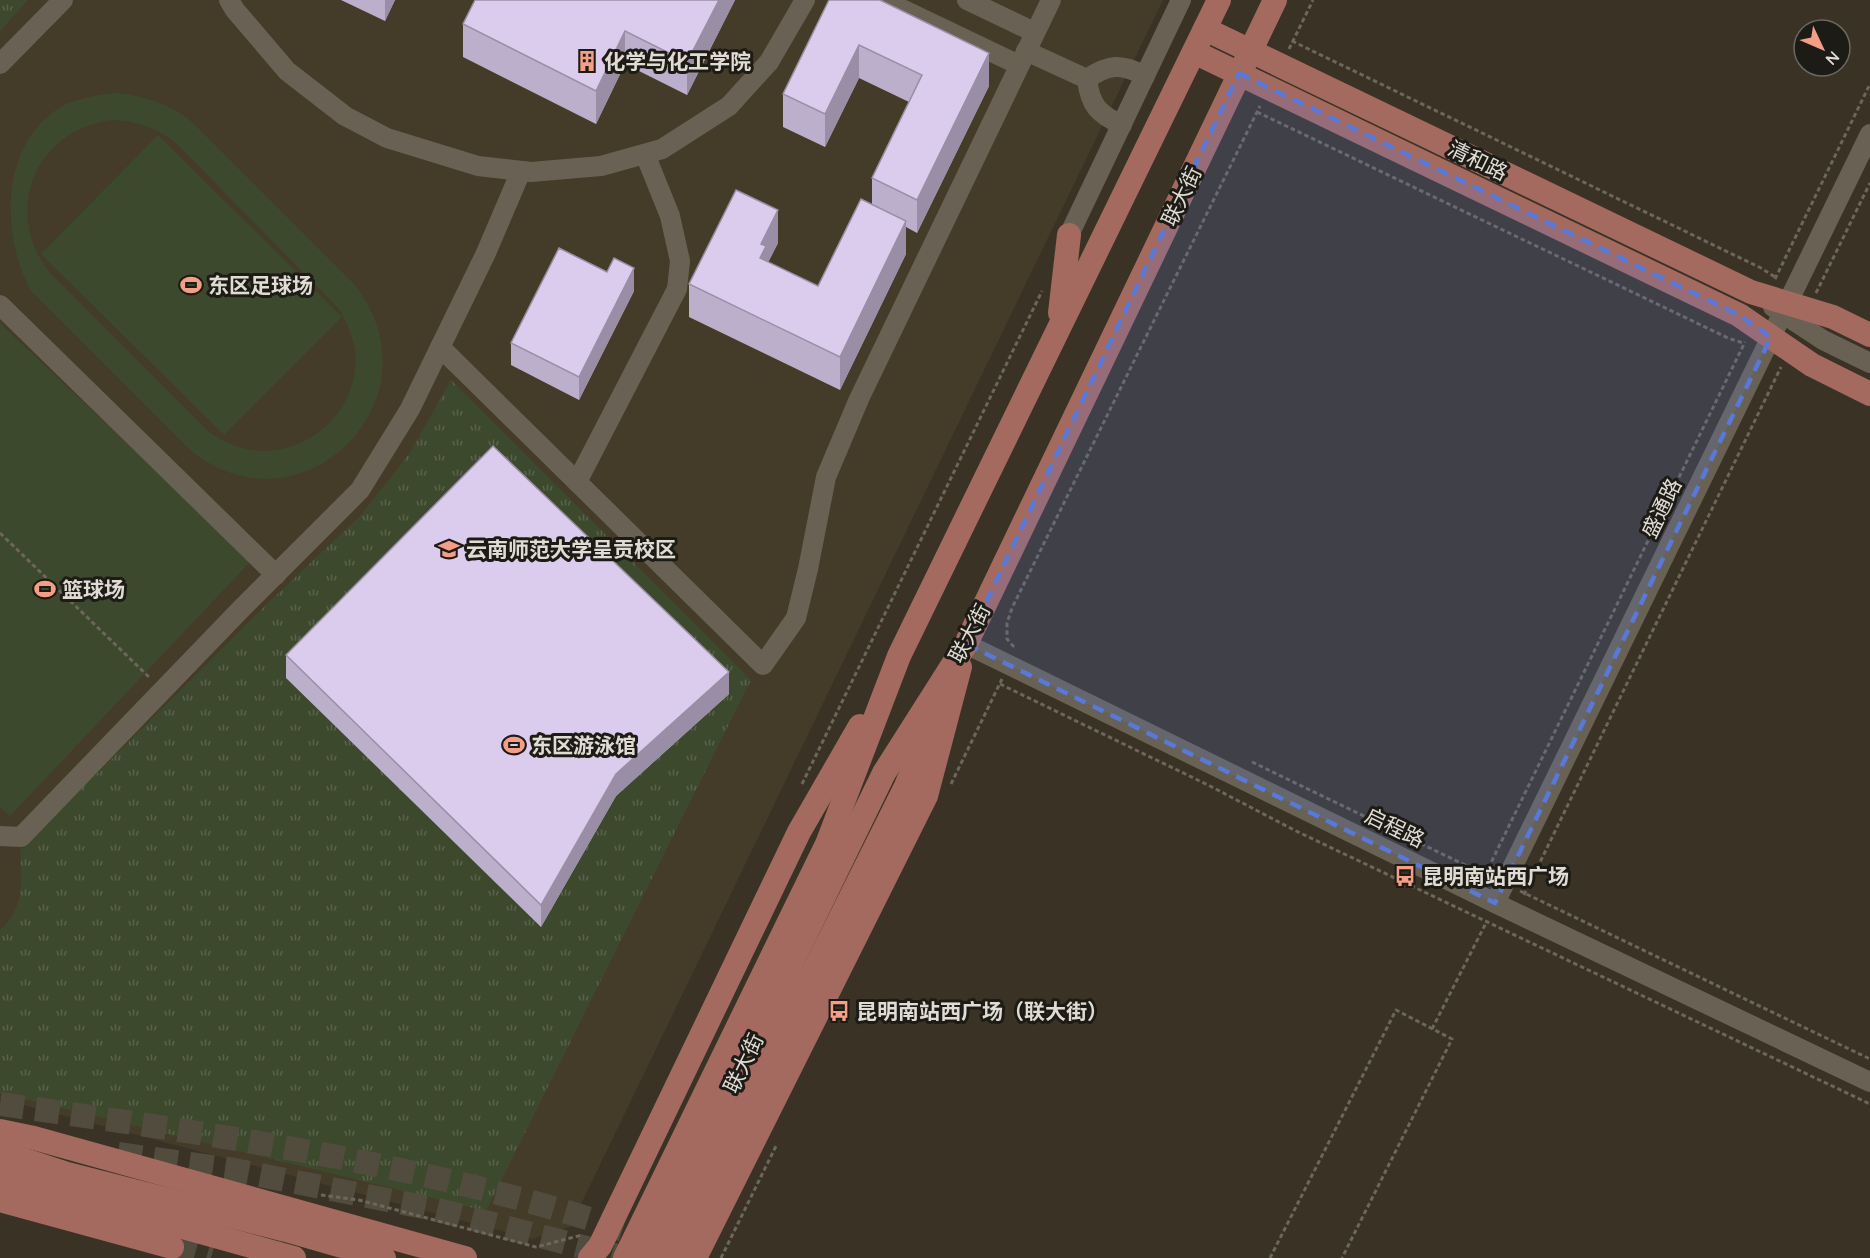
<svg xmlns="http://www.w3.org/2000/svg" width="1870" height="1258" font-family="Quicksand,'Noto Sans SC',sans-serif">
<defs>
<pattern id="grass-tufts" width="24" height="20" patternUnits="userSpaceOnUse" patternTransform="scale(1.5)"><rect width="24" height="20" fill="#3d492d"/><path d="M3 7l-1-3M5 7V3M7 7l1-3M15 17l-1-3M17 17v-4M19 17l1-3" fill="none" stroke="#59634b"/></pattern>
</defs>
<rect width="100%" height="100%" fill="#393225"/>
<polygon fill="#443b28" points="0,0 1163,0 570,1227 532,1239 0,1099"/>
<g fill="url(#grass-tufts)">
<polygon points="0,0 28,0 0,31"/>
<path d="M451,380L751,680L486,1211L0,1093V930C25,908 22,880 20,850L266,605L360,516L409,454Z"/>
</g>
<g fill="#3d492d" fill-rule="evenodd">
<path d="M118,93C146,97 170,103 192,122L354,284C445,398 301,541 190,450L30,290C0,231 0,141 64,105C82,97 100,94 118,93ZM115,120C138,122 156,128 175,142L339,309C347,323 353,336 355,352C361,409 308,458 252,450C236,448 222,441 209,432L52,275C0,215 35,127 115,120Z"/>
<polygon points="158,135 342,317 224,435 41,254"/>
<polygon points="0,323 251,561 10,816 0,807"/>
</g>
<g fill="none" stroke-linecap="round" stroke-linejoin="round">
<g stroke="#524c3f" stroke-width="24" stroke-dasharray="24 12" stroke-linecap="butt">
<path d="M0,1104C221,1135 445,1166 656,1241"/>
<polyline points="118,1154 234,1170 434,1209 626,1258"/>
<polyline points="172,1247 211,1258"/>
</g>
<g stroke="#6c665b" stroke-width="3" stroke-dasharray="4.5 3" stroke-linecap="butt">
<polyline points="1292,41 1761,268 1775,277"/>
<polyline points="1289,49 1313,0"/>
<polyline points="1257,112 1728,338 1743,343"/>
<polyline points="1775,279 1870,84"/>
<polyline points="1816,293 1870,183"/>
<polyline points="0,533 151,679"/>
<polyline points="1014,647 1007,639 1007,623 1012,608 1260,106"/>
<polyline points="1000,684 1210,786 1296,831 1870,1104"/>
<polyline points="1252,762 1490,877"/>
<polyline points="802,784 1042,291"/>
<polyline points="951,784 1002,679"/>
<polyline points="1485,875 1745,342"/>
<polyline points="1520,891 1870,1059"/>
<polyline points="1524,895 1781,367"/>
<polyline points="1432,1029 1487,921"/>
<polyline points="321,1195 359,1200 536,1247 582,1235"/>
<polyline points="721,1258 777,1144"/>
<polyline points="1270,1258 1396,1010 1452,1039 1342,1258"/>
</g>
<g stroke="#696254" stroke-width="20">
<polyline points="229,0 235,10 287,71 345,116 387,138 478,166 531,172 601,166 662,149 729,106 769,62 805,0"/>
<polyline points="883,0 1019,65"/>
<polyline points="967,0 1034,32"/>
<polyline points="1026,51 1087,79"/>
<polyline points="0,64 63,0"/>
<path d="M1087,79C1108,64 1122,63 1145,76"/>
<path d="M1087,79C1090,105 1098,114 1122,125"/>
<polyline points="1069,235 1181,0"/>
<polyline points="0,305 276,575"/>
<polyline points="1773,307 1823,340 1870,363"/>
<polyline points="440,347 763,665 796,618 808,569 826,477 859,399 1051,0"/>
<polyline points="577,482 677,289 680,261 670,216 645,154"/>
<polyline points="966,644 1495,903 1870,1082"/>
<polyline points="0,836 21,837 242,608 360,490 410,409 486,253 521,171"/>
<polyline points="1495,903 1870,134"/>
</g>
<g stroke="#a4695f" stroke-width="24">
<polyline points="1205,29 1751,292 1833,317 1870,335"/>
<polyline points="1194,52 1739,315 1812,365 1870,394"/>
<polyline points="1060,313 1069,235"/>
<polyline points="0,1131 34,1138 465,1258"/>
<polyline points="0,1152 67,1174 286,1230 384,1258"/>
<polyline points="0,1176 294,1258"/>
<polyline points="0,1200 172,1247"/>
<polyline points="590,1258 600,1246 799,832 860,726"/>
<polyline points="625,1258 827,844 899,656 1219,0"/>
<polyline points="648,1258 884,773 966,644 1275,0"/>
<polyline points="671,1258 906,786 938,710"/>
<polyline points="695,1258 926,796 960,667"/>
</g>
</g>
<g fill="#bcafcc">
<polygon points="341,0 395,0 385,21"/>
<polygon points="735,0 687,95 625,64 596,124 463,57 463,24"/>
<polygon points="829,0 989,86 917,233 906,227 906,254 840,390 689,317 689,284 778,243 768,262 818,286 872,205 872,178 909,102 859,78 825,147 783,127 783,94"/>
<polygon points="634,291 579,400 511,365 511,343"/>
<polygon points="286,655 729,694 616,796 541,927 286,678"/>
</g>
<g fill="#998ea6">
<polygon points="385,0 395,0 385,21"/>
<polygon points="719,0 735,0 687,95 687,62"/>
<polygon points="625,31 625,64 596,124 596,91"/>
<polygon points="859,45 859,78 825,147 825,114"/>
<polygon points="989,53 989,86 917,233 917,200"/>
<polygon points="778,210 778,243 766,267 760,291 761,244"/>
<polygon points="906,221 906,254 840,390 840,357"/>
<polygon points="634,268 634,291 579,400 579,377"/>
<polygon points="729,672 729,694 616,796 541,927 541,905 616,774"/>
</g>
<g fill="#dbcbed" stroke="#998ea6" stroke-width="1.5">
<polygon points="475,0 719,0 687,62 625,31 596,91 463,24"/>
<polygon points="829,0 880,0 989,53 917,200 872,178 922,75 859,45 825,114 783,94"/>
<polygon points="736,190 778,210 761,244 766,246 760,258 818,286 861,199 906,221 840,357 689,284"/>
<polygon points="559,248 607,272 614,258 634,268 579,377 511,343"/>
<polygon points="493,446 729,672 616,774 541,905 286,655"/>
</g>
<path fill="#5879d7" fill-opacity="0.2" stroke="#5879d7" stroke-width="4.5" stroke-dasharray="12 8" stroke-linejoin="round" d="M1239,73L1739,315L1771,337L1495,903L966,644Z"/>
<defs>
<symbol id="building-bare" viewBox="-9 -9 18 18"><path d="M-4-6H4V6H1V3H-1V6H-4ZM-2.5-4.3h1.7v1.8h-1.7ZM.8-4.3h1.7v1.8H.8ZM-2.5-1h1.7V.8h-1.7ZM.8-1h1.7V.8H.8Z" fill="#f49e87" stroke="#1d1b15" stroke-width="2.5" paint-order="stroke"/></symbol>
<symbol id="stadium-bare" viewBox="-9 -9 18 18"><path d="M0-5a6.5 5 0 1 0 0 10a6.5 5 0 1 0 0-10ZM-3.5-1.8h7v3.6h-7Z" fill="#f49e87" stroke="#1d1b15" stroke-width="2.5" paint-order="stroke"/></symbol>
<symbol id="university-bare" viewBox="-9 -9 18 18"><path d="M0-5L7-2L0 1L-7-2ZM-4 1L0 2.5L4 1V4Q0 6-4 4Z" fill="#f49e87" stroke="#1d1b15" stroke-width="2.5" paint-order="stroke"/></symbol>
<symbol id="bus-bare" viewBox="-9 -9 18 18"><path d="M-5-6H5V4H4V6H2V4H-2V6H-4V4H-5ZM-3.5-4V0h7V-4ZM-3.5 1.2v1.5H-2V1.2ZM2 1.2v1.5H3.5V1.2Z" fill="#f49e87" stroke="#1d1b15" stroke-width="2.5" paint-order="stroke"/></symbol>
</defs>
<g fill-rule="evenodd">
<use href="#building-bare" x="572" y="46" width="30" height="30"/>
<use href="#stadium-bare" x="176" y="270" width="30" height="30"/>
<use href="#university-bare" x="434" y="534" width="30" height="30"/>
<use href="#stadium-bare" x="30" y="574" width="30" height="30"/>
<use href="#stadium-bare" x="499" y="730" width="30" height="30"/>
<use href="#bus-bare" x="1390" y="861" width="30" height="30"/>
<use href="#bus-bare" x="824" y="996" width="30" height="30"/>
</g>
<g text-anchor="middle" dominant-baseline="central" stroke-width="6" stroke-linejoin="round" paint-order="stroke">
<g font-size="21" font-weight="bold" fill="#e0dcd4" stroke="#1d1b15" text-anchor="start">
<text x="604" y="61">化学与化工学院</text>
<text x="208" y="285">东区足球场</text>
<text x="466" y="549">云南师范大学呈贡校区</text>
<text x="62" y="589">篮球场</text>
<text x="531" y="745">东区游泳馆</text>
<text x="1422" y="876">昆明南站西广场</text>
<text x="856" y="1011">昆明南站西广场（联大街）</text>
</g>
<g font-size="21" fill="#e0dcd4" stroke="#1d1b15">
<text transform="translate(1478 160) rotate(26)">清和路</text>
<text transform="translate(1181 196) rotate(-64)">联大街</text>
<text transform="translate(1661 508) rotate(-64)">盛通路</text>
<text transform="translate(969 633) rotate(-62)">联大街</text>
<text transform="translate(1395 827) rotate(26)">启程路</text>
<text transform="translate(743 1063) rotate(-64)">联大街</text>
</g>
</g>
<g transform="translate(1822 48) rotate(134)"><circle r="28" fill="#1d1b15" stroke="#6b6861" stroke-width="1.5"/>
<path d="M0-4.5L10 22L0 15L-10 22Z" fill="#f49e87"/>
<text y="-9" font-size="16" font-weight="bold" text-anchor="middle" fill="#e0dcd4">N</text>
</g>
</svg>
